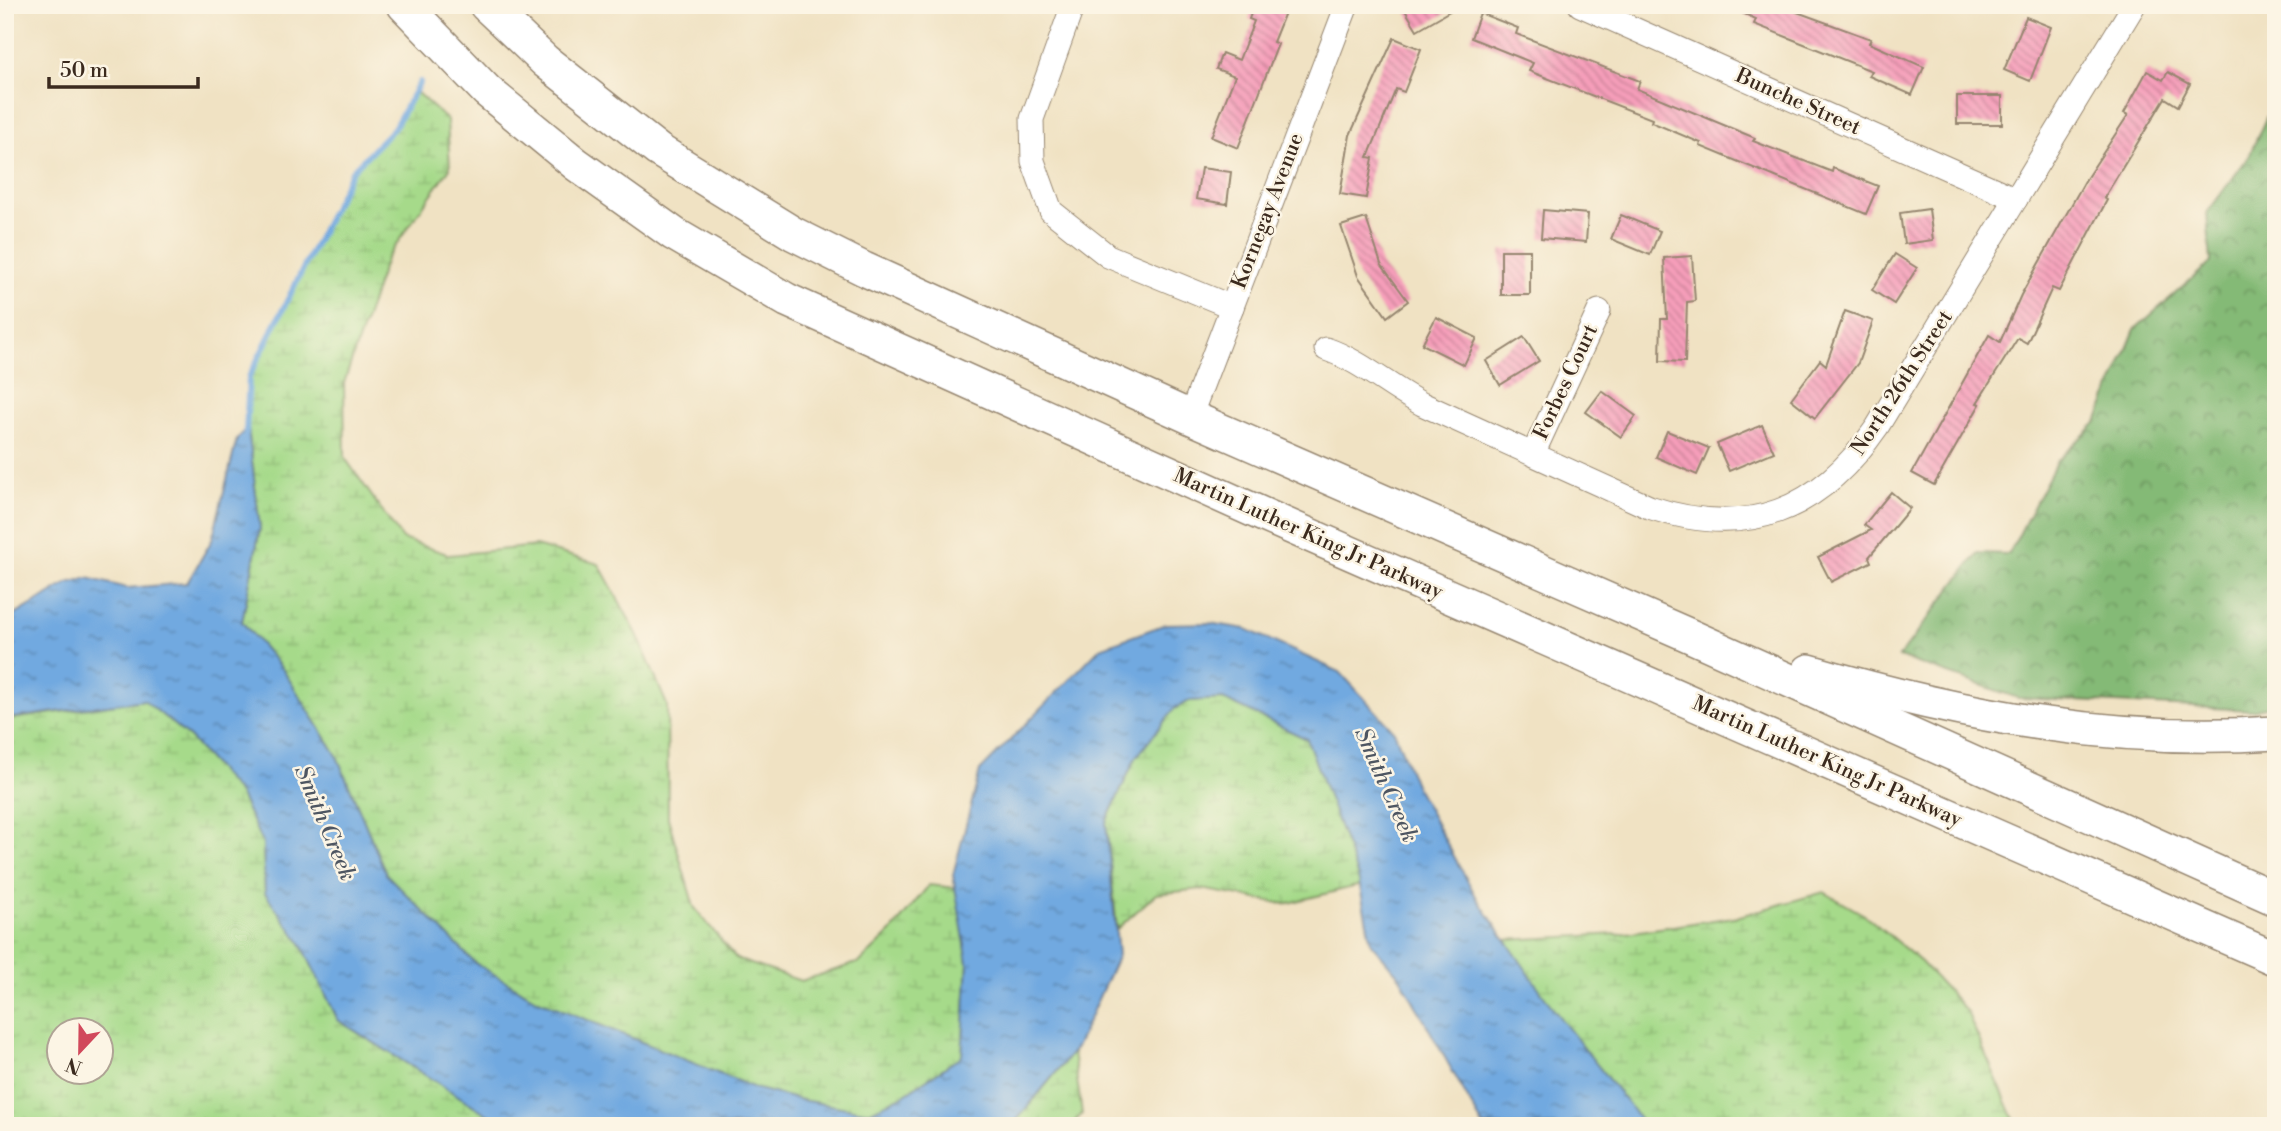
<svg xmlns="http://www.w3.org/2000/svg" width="2281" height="1131" font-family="'Libre Bodoni',serif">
<defs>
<pattern id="forest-crowns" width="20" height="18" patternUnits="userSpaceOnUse" patternTransform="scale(1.75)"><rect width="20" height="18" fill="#84ba76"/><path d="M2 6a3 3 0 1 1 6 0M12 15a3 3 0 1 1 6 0" fill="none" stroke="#6d9760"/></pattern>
<pattern id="wetland-marsh" width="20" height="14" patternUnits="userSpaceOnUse" patternTransform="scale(1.75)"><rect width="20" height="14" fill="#a6da8a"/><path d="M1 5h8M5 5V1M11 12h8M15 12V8" fill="none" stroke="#90bb77"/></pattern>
<pattern id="water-ripples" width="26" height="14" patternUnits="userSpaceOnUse" patternTransform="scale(1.75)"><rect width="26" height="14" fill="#71a9e0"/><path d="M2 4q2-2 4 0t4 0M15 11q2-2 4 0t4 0" fill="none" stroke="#5e8ab5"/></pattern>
<pattern id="building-back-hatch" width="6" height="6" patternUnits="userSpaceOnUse" patternTransform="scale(1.75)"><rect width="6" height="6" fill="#f69eba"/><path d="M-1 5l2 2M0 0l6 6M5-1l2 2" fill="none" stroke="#c88197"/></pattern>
</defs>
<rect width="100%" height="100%" fill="#fcf5e5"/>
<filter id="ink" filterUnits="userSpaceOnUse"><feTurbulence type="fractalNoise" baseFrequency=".0143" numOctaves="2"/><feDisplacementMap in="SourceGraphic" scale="14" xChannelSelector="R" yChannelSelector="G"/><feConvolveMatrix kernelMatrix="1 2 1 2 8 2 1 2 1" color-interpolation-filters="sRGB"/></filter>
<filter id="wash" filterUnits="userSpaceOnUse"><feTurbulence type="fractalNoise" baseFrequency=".00686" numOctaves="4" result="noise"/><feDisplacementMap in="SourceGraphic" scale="28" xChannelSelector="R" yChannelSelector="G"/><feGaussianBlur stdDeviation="1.57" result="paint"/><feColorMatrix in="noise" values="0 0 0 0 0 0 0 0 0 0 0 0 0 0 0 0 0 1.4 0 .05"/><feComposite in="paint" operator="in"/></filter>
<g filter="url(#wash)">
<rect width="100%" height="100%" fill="#f0e2c3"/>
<polygon fill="url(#forest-crowns)" stroke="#60724a" stroke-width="2" points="2276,96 2276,705 2251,710 2018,698 1899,657 1978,553 2009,554 2057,461 2097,422 2135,329 2211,262 2207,213 2249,156"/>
<g fill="url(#wetland-marsh)" stroke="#708254" stroke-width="2" fill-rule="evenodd">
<polygon points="415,91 447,120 450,168 386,259 344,383 345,458 402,539 450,555 536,546 599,564 637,634 667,705 668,818 694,907 736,959 801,981 860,962 891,932 929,885 956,888 968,963 962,1056 902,1096 869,1112 801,1100 757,1089 536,999 475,963 386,874 336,754 283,670 242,622 260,528 248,428 249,377 352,171 394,128"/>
<polygon points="1223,699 1307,739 1361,885 1285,904 1201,889 1156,894 1117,929 1106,822 1135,759 1174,709 1189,701"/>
<path d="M144,700L190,738L240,795L263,844L265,893L301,943L338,1020L506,1126H5V720ZM60,1030H102V1072H60Z"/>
<polygon points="1824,892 1866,916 1921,962 1967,1012 2017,1126 1645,1126 1554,1010 1504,940 1620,934 1740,916"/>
<polygon points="1073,1052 1082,1114 1071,1126 1012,1126"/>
</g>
<polygon fill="url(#water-ripples)" stroke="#566a7f" stroke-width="2" points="248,428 260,528 242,622 283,670 336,754 386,874 475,963 536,999 757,1089 801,1100 869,1112 902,1096 962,1056 968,963 953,875 980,771 1100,648 1166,624 1209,623 1246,629 1340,672 1394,731 1416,787 1478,900 1554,1010 1645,1126 1483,1126 1400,977 1371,943 1358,877 1307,739 1223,699 1189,701 1174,709 1135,759 1106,822 1118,955 1076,1048 1012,1126 506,1126 338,1020 301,943 265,893 263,844 240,795 190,738 144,700 5,719 5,621 68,583 88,578 127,588 187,583 212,540 237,439"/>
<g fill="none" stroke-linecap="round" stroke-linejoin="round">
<polyline stroke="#71a9e0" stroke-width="6" points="246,433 249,377 352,171 394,128 420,82"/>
</g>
<g id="blocks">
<g fill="url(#building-back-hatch)">
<polygon points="1254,5 1288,5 1273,42 1278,44 1238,148 1211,137 1235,76 1216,69 1222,53 1239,60 1254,21 1249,19"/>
<polygon points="1402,5 1460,5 1417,30"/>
<polygon points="1724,5 1778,5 1871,39 1869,43 1924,67 1912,95 1869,76 1872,71 1754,24 1756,19"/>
<polygon points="1480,13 1518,28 1516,34 1640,81 1637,89 1755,138 1753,141 1832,172 1833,168 1878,186 1866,214 1700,146 1701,143 1651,122 1652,119 1529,71 1533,63 1471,38"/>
<polygon points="2026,17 2051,27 2030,81 2004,70"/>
<polygon points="1394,38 1421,49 1404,92 1396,89 1368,157 1373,158 1366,198 1340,194 1350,135"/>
<polygon points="2147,71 2163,80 2168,72 2190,84 2178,106 2165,98 2104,198 2107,200 2059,291 2052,288 2027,343 2018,338 1977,403 1980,404 1934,485 1912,473 1989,335 2000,342 2021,295 2086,179 2128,115 2124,113"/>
<rect x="1957" y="96" width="45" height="28"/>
<polygon points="1201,168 1231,172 1227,204 1196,199"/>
<polygon points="1929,209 1933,240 1904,244 1900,213"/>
<polygon points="1543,210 1588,214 1586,242 1541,238"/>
<polygon points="1621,215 1660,231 1650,255 1611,239"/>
<polygon points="1366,218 1381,264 1408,301 1387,317 1358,276 1341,226"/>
<rect x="1501" y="250" width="29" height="45"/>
<polygon points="1895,254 1917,268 1894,304 1872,290"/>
<polygon points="1692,256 1695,301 1687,302 1685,362 1660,361 1661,319 1667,319 1664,258"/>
<polygon points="1845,311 1873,321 1858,363 1815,418 1791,399 1820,360 1826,365"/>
<polygon points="1436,317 1477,338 1464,365 1422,344"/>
<polygon points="1524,337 1539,361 1500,385 1486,361"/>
<polygon points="1602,391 1636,416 1621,437 1586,412"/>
<polygon points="1762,425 1774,452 1729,471 1717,444"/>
<polygon points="1667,431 1709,448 1697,475 1656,457"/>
<polygon points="1891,492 1910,508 1869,557 1871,562 1831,582 1818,557 1871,530 1864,525"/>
</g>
</g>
</g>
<g filter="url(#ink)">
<use href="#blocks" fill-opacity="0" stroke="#968670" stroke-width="2"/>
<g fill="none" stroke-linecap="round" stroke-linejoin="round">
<defs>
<g id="minor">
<polyline points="1073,5 1032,119 1033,161 1051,211 1108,256 1232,307"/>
<polyline points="1580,5 2016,199"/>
<path d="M1326,349C1361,361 1389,387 1422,404L1649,507C1748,540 1819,511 1877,427L2134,5"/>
<polyline points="1190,417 1347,5"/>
<polyline points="1533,454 1599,311"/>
</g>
<g id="highway">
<polyline points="404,5 487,91 576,164 674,234 787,300 1266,516 2276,959"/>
<polyline points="486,5 545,61 658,150 794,234 864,269 1190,417 1686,634 2276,899"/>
<path d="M1809,671C1962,716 2116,744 2276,733"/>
</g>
</defs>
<use href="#minor" stroke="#968670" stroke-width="25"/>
<use href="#highway" stroke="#968670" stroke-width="36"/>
<use href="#minor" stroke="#fff" stroke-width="23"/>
<use href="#highway" stroke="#fff" stroke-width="33"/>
</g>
</g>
<g text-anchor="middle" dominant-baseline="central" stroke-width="5" stroke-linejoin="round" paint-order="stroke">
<g font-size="21" fill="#3b2a1e" stroke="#fcf5e5">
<text transform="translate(1798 102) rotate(24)">Bunche Street</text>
<text transform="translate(1268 211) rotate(-69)">Kornegay Avenue</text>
<text transform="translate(1566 382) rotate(-65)">Forbes Court</text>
<text transform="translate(1902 383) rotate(-57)">North 26th Street</text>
<text transform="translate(1308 534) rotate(24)">Martin Luther King Jr Parkway</text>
<text transform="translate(1827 762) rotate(24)">Martin Luther King Jr Parkway</text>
</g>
<g font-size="23" font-style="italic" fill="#4e5662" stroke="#fcf5e5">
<text transform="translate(1386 785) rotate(66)">Smith Creek</text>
<text transform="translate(325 823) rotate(67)">Smith Creek</text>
</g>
</g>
<rect width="2281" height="1131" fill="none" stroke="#fcf5e5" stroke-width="28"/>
<g transform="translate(80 1051) rotate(202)"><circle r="33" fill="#fcf5e5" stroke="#afa495" stroke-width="2"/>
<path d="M0-5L12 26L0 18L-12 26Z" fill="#d1495b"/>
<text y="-10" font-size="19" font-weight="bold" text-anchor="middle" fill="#3b2a1e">N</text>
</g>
<path d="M49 77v10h149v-10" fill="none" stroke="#3b2a1e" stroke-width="3.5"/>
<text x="60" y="77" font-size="21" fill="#3b2a1e" stroke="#fcf5e5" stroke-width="5" paint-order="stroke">50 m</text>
</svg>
